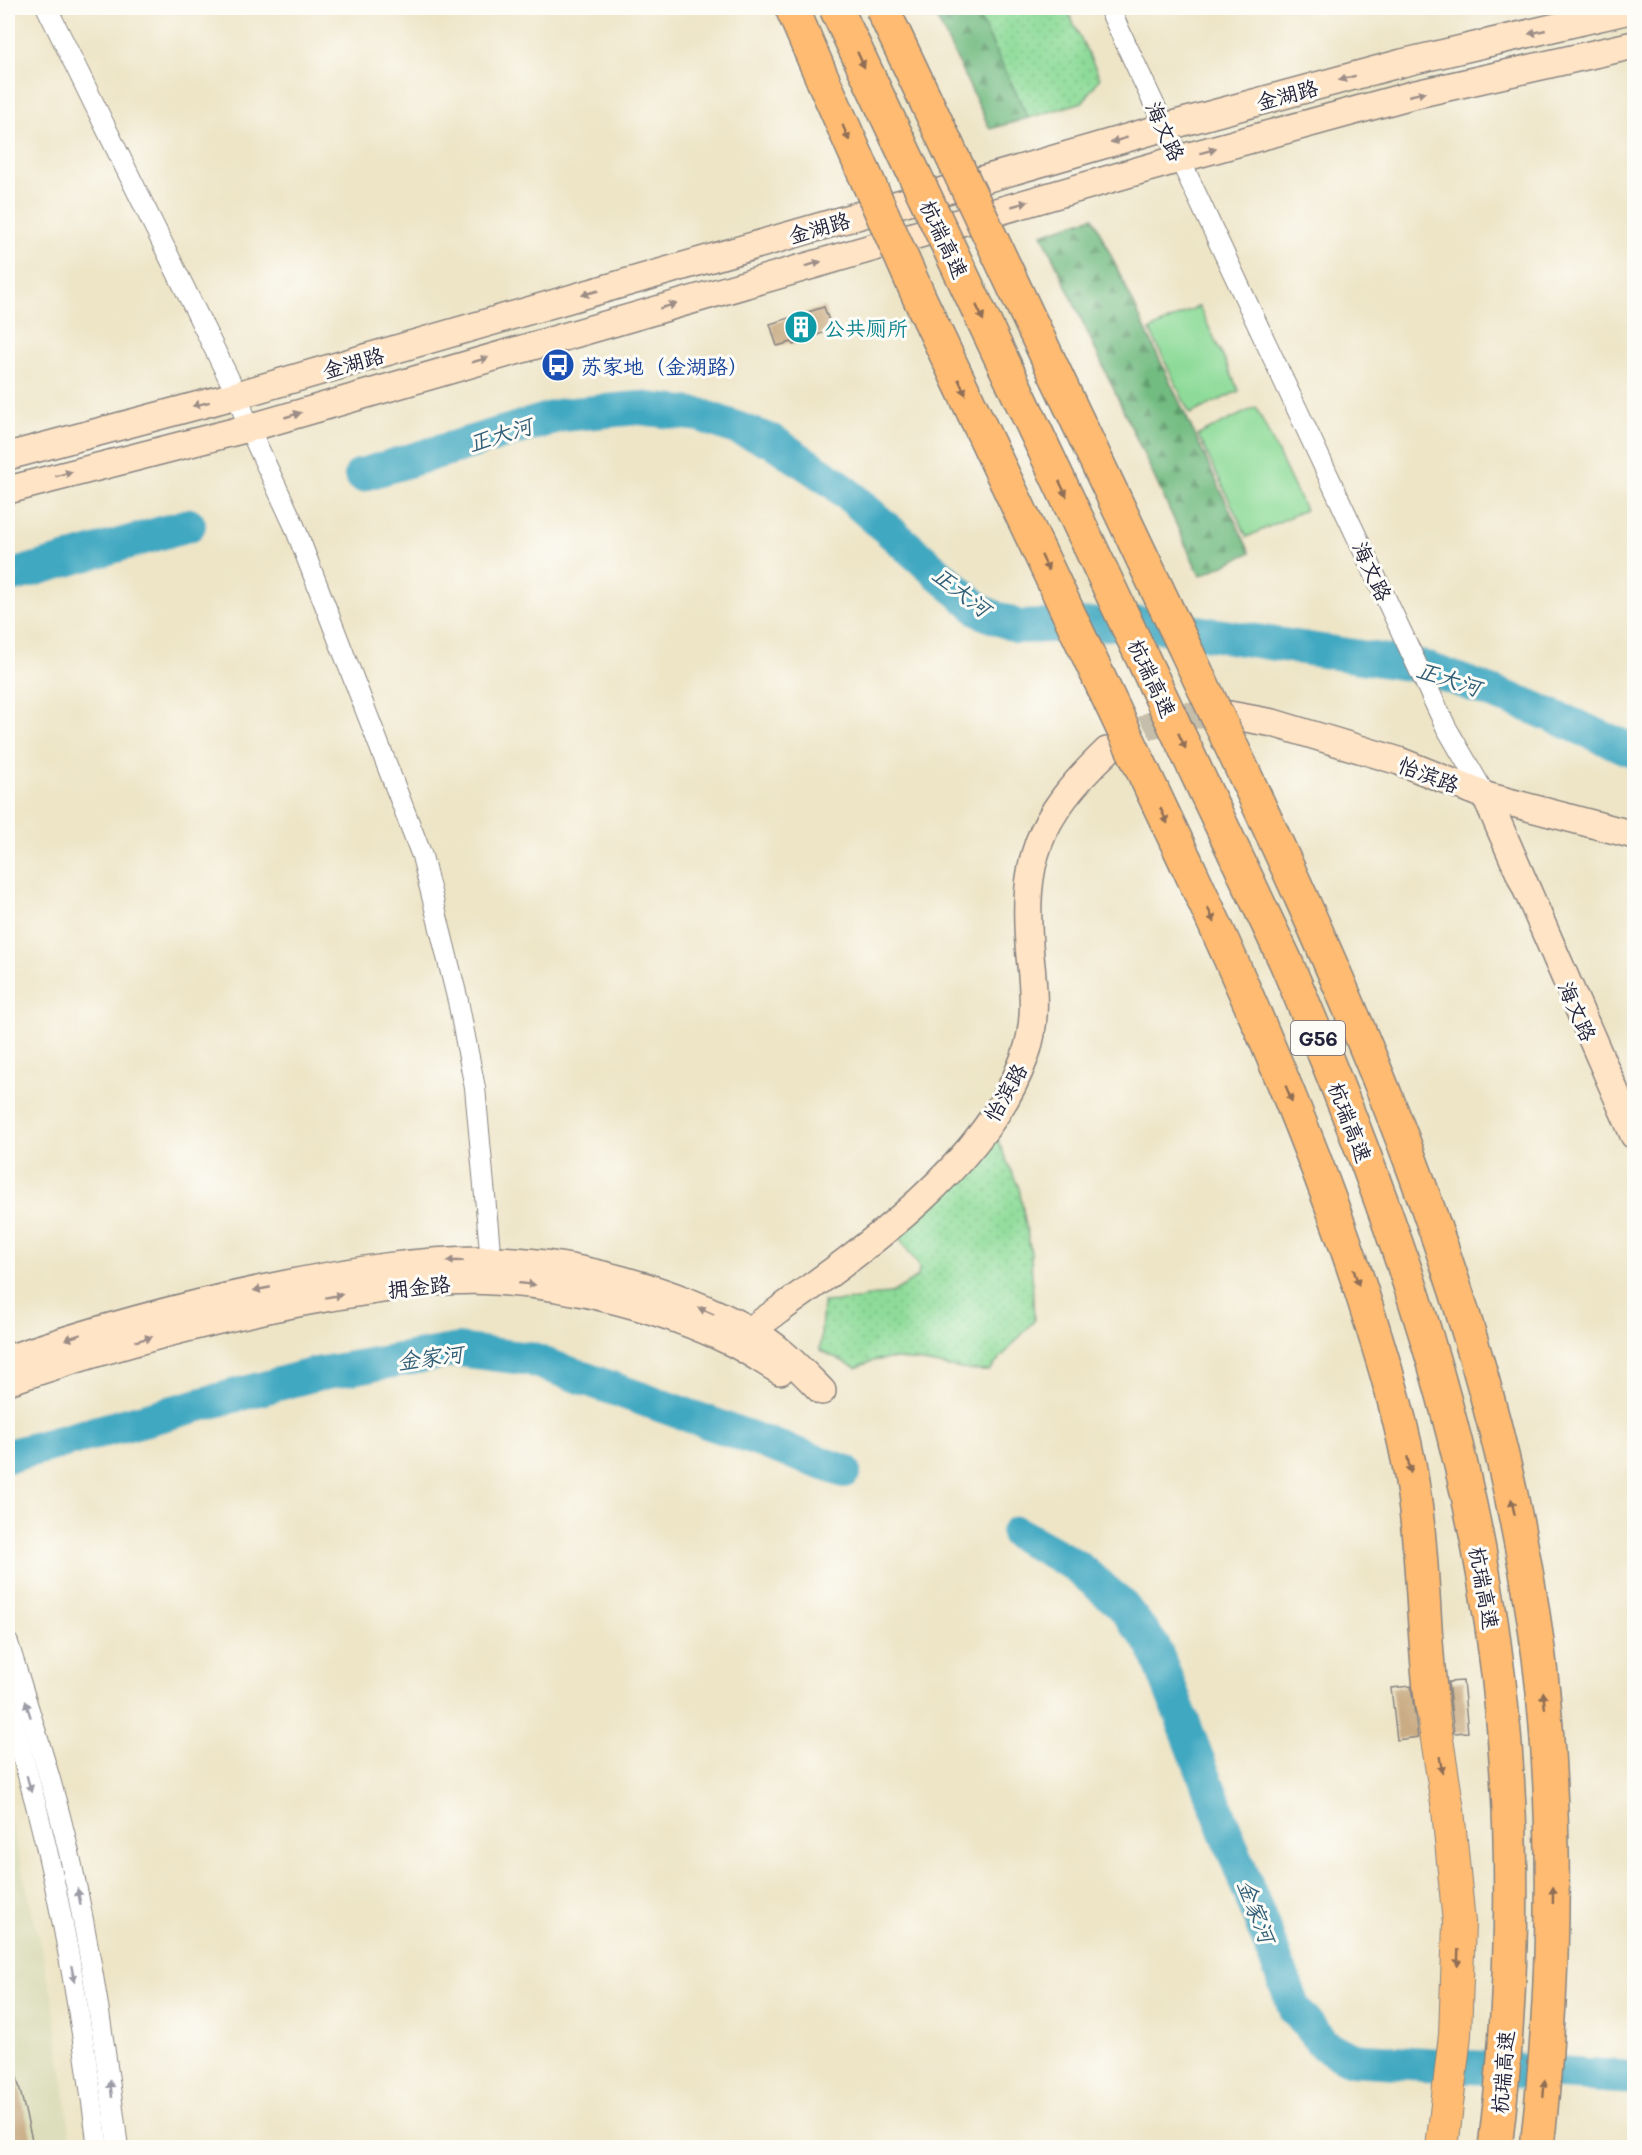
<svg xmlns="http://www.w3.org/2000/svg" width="1642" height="2155" font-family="Mali,'LXGW WenKai TC',sans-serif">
<defs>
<pattern id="grass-dots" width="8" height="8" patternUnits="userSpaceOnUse" patternTransform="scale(1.5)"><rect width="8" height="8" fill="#8edb99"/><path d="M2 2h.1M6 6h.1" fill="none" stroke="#7abc85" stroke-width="1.8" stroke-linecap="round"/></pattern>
<pattern id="forest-firs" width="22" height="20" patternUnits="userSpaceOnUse" patternTransform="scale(1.5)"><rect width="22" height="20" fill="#72bb81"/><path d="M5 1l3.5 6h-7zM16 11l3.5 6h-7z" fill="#5d986b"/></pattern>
</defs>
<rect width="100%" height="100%" fill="#fdfcf7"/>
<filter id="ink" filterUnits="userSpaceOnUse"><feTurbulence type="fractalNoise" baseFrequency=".0167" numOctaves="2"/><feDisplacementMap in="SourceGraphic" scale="12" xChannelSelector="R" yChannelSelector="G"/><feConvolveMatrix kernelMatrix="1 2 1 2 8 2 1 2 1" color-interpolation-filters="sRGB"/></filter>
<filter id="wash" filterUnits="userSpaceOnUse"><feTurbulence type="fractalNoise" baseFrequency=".008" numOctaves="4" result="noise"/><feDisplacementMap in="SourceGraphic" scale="24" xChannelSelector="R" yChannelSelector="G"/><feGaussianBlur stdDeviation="1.35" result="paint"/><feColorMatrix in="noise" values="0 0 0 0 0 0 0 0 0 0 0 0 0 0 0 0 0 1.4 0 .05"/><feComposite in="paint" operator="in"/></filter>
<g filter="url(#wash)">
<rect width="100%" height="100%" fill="#eee5c7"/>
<polygon fill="#dddebc" points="8,1809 52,1994 72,2147 8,2147"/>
<g fill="url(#grass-dots)" stroke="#587e6a" stroke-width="1.5">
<polygon points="975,8 1066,8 1100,78 1083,102 1028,118"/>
<path d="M994,1132L1019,1188L1031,1253L1034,1321L989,1371C952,1372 915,1355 878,1360C870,1361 862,1366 856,1368L820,1350L823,1302L857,1300L867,1296L890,1294L918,1277L919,1266L897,1235Z"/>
</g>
<g fill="url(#forest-firs)" stroke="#4a6e5e" stroke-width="1.5">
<polygon points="932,8 975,8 1028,118 990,129"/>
<polygon points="1093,217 1250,553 1200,576 1042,234"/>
</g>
<g fill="#8edb99" stroke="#587e6a" stroke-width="1.5">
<polygon points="1199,306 1239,391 1190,414 1150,330"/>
<polygon points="1256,407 1305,510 1247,537 1198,435"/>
</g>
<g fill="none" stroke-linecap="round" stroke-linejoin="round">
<g stroke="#40a8c1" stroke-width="34">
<polyline points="361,475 562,415 639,408 700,415 772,441 835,483 982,612 1019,627 1138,623 1420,666 1527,705 1634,751"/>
<polyline points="8,577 189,525"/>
<polyline points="8,1456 316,1374 458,1350 530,1359 844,1471"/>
<polyline points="1017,1533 1076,1566 1121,1604 1154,1647 1295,2009 1323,2044 1351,2059 1634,2078"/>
</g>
</g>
<g id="blocks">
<g fill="#c9ac84">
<polygon points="824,307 832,329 793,345 792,342 777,346 770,324"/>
<polygon points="1463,1681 1468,1732 1454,1733 1448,1682"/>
<polygon points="1411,1686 1418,1737 1397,1740 1391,1688"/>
<polygon points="13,2061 34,2148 8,2148 8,2062"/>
</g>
</g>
</g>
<g filter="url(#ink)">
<use href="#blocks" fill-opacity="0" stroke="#888481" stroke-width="1.5"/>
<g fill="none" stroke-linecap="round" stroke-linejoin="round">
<polyline stroke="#c5beab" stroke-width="27" stroke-dasharray="27 14" stroke-linecap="butt" points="1110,750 1149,726 1178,716 1224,714"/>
<defs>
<g id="street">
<polyline points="47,8 237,395 249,428 294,525 422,856 458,1001 475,1088 492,1272"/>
<polyline points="1109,8 1446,727 1486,796"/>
<path d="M8,1643C33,1723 60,1804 76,1885C94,1972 107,2060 118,2148"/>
<path d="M8,1708C54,1851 79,1998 98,2148"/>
</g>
<g id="secondary">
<polyline points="8,456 237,395 1165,127 1402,63 1634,9"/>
<polyline points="8,490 249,428 1179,159 1412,95 1634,45"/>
<polyline points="1224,714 1273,723 1399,761 1486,796 1634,835"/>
<polyline points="1486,796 1634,1135"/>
<path d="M737,1340C835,1269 981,1177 1024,1059C1037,1026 1034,991 1030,956C1021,860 1037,818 1107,751"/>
<path d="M8,1359C99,1328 192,1303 287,1284C353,1271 421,1259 489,1260C573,1260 675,1290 749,1330C777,1344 800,1369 822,1391"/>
<path d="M8,1381C124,1342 241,1310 363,1292C406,1285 450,1278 493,1281C571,1285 663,1308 733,1343C749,1351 765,1362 780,1371"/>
</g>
<polyline id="primary" points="1432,1707 1448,1810 1459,1923 1455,2035 1442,2148"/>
<g id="highway">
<polyline points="792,8 823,80"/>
<path d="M1186,862C1250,999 1310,1137 1358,1281C1377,1341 1397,1402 1409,1464C1424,1544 1422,1626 1432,1707"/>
</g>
</defs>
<use href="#street" stroke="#888481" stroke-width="22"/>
<use href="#secondary" stroke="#888481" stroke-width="30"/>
<use href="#primary" stroke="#888481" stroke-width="34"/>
<use href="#highway" stroke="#888481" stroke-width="36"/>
<use href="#street" stroke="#fff" stroke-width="20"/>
<use href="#secondary" stroke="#ffe4c6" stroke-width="27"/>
<use href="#primary" stroke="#febb71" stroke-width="32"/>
<use href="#highway" stroke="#febb71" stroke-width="33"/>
<defs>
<g id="highway-bridge">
<path d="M836,8L1285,960C1370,1158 1446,1360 1483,1572C1517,1762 1518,1957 1495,2148"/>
<path d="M882,8C983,221 1084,435 1185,648C1338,971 1494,1299 1539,1657C1559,1820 1555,1985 1537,2148"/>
<polyline points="823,80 919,297 1186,862"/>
</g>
</defs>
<use href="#highway-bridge" stroke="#888481" stroke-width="36" stroke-linecap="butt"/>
<use href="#highway-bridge" stroke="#febb71" stroke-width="33"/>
</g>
<defs><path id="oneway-solid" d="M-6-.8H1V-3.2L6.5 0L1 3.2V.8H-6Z" transform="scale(1.5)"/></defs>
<g fill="#9c8d87">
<use href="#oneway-solid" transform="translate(1537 32) rotate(167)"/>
<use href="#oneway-solid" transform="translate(1347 78) rotate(165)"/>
<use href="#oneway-solid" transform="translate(1417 94) rotate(-13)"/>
<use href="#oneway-solid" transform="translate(1119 140) rotate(164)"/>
<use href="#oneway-solid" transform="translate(1208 151) rotate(-15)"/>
<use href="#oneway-solid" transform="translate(1020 204) rotate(-16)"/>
<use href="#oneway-solid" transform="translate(813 264) rotate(-16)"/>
<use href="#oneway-solid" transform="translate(590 293) rotate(164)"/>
<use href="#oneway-solid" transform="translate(668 306) rotate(-16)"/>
<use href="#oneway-solid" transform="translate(480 360) rotate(-16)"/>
<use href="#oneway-solid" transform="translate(201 404) rotate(166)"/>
<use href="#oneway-solid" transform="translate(293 415) rotate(-16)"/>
<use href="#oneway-solid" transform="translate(64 474) rotate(-15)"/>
<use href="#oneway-solid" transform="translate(455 1261) rotate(178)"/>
<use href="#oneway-solid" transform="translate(527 1284) rotate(6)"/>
<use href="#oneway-solid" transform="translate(262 1289) rotate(169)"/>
<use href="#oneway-solid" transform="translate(334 1296) rotate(-10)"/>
<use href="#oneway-solid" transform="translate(706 1311) rotate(-156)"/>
<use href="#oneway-solid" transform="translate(73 1337) rotate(162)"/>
<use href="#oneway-solid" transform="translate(144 1339) rotate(-15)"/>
</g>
<g fill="#906e56">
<use href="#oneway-solid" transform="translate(861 60) rotate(65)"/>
<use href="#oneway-solid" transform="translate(846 133) rotate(67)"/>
<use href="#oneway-solid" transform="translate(980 313) rotate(65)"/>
<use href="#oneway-solid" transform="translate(962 387) rotate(65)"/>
<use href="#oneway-solid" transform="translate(1063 489) rotate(65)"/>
<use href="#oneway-solid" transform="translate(1045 563) rotate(65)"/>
<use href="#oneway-solid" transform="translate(1182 741) rotate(65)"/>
<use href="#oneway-solid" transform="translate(1164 816) rotate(65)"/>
<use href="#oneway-solid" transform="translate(1211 915) rotate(65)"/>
<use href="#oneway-solid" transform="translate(1289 1094) rotate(68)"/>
<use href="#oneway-solid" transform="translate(1356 1277) rotate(72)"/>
<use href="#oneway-solid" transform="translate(1409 1465) rotate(79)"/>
<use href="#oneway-solid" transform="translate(1513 1507) rotate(-102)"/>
<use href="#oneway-solid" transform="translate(1544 1700) rotate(-96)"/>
<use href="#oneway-solid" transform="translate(1441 1765) rotate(81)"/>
<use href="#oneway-solid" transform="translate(1553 1895) rotate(-89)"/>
<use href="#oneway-solid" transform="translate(1458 1958) rotate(92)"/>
<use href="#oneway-solid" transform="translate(1544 2089) rotate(-85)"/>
</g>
<g fill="#9c9ca7">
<use href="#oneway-solid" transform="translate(28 1709) rotate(-108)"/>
<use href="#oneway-solid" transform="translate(29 1784) rotate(75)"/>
<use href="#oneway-solid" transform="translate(79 1897) rotate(-101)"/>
<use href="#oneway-solid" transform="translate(73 1974) rotate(79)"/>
<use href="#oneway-solid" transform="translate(111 2089) rotate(-97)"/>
</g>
</g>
<defs>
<symbol id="building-disc" viewBox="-11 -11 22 22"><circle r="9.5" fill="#0f9aa8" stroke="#fdfcf7"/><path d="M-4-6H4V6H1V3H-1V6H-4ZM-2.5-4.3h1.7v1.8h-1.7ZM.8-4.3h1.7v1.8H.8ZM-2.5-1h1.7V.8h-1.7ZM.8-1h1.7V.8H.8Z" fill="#fff"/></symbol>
<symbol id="bus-disc" viewBox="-11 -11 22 22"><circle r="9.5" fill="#1a4fb4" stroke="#fdfcf7"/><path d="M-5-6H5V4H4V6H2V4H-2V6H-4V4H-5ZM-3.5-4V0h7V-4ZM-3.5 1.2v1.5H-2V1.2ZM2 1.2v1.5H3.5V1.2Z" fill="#fff"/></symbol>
</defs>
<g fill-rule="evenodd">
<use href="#building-disc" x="782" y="308" width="38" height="38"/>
<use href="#bus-disc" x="539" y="346" width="38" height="38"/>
</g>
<g text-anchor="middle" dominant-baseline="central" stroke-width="6" stroke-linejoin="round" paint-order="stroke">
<rect fill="#fdfcf7" stroke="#646373" stroke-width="1.5" x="1291" y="1021" width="54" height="34" rx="4.5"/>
<g font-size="20" font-weight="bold" fill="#22223b">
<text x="1318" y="1038">G56</text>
</g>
<g font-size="21" fill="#22223b" stroke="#fdfcf7">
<text transform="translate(1287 94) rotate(-15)">金湖路</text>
<text transform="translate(1166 131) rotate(65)">海文路</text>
<text transform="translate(819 227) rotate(-16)">金湖路</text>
<text transform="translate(945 239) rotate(65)">杭瑞高速</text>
<text transform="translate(353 362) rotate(-16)">金湖路</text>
<text transform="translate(1373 571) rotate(65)">海文路</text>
<text transform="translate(1153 678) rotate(65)">杭瑞高速</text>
<text transform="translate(1429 774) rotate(21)">怡滨路</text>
<text transform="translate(1578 1011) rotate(66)">海文路</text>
<text transform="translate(1005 1092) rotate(-60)">怡滨路</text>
<text transform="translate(1351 1122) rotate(69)">杭瑞高速</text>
<text transform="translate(419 1286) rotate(-6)">拥金路</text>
<text transform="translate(1485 1588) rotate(80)">杭瑞高速</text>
<text transform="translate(1502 2072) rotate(-85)">杭瑞高速</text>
</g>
<g font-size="21" fill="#0d838f" stroke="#fdfcf7" text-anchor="start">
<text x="824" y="327">公共厕所</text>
</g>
<g font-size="21" fill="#164399" stroke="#fdfcf7" text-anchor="start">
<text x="581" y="365">苏家地（金湖路）</text>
</g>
<g font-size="22" font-style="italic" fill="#305e77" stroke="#fdfcf7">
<text transform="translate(500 434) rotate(-17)">正大河</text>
<text transform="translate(962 591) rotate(38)">正大河</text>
<text transform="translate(1449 678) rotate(18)">正大河</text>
<text transform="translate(430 1357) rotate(-7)">金家河</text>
<text transform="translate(1257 1911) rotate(69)">金家河</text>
</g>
</g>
<rect width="1642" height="2155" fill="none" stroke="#fdfcf7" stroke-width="30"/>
</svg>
